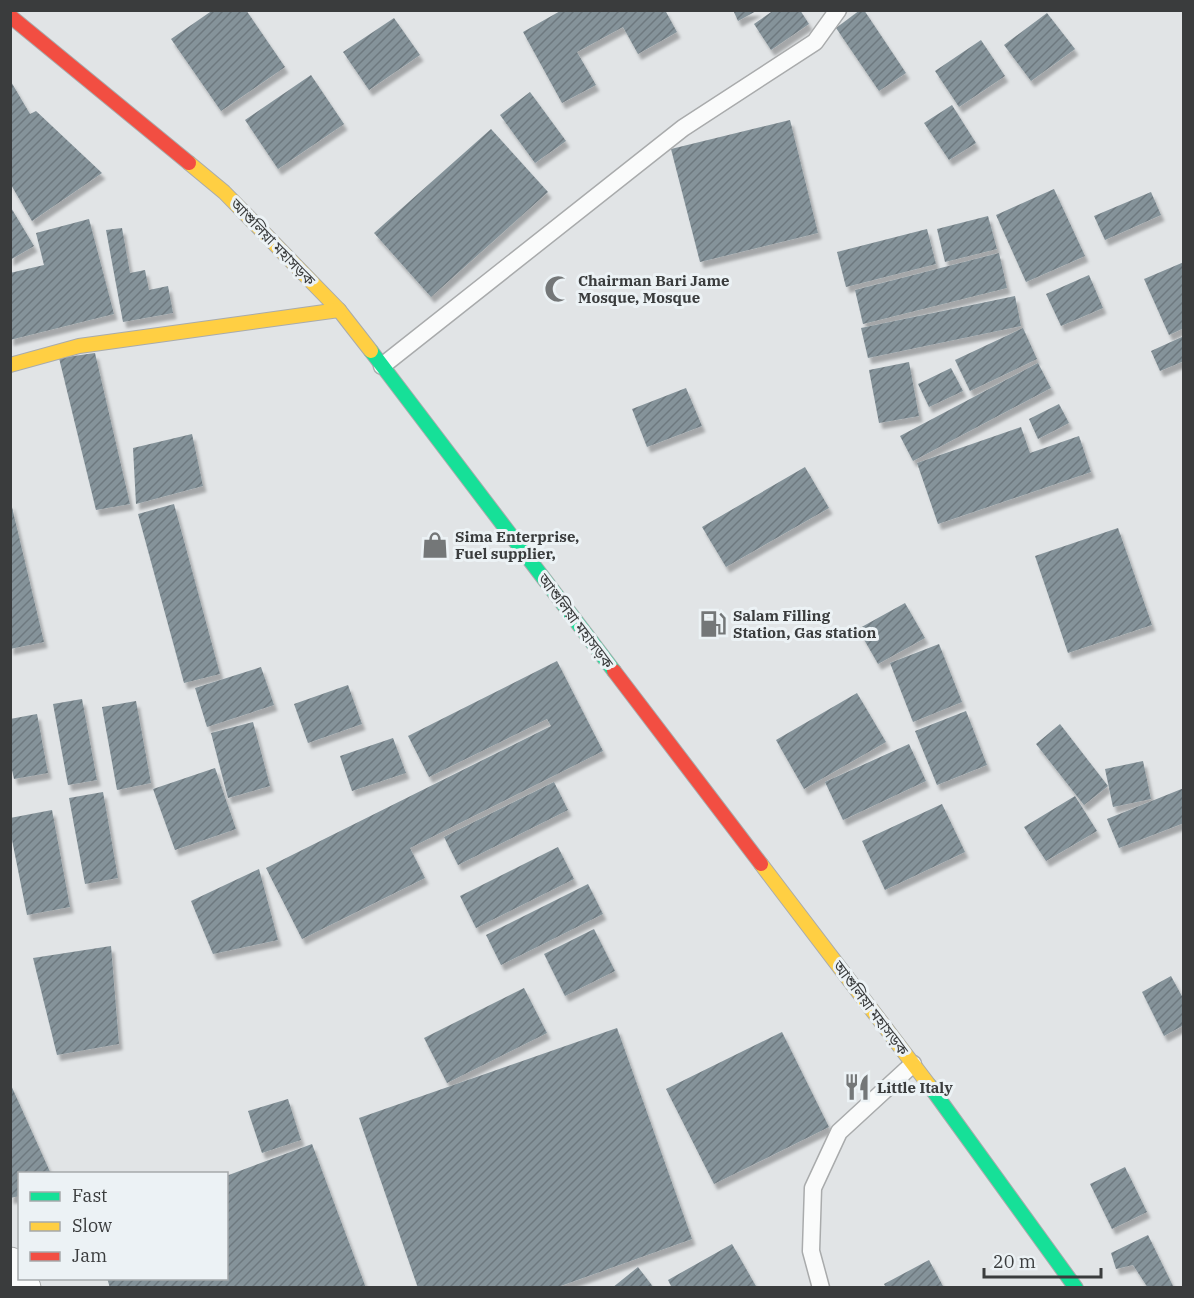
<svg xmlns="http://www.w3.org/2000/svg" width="1194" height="1298" font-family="'IBM Plex Serif','Noto Sans Bengali',serif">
<defs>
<pattern id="building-hatch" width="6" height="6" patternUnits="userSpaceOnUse" patternTransform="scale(1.5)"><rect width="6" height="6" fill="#85939a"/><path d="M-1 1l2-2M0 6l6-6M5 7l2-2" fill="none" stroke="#6e797f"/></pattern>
<filter id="shadow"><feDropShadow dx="3.5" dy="6" stdDeviation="1.5" flood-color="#0004"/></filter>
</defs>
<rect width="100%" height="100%" fill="#e1e4e6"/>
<g fill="url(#building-hatch)" filter="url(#shadow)">
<polygon points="213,10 246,10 285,67 221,111 171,39"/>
<polygon points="562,10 665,10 677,32 638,54 623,27 577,52 596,85 562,103 523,32"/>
<polygon points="733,10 758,10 738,21"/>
<polygon points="774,10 800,10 809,24 771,50 754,24"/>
<polygon points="860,10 864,10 906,73 879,91 836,28"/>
<polygon points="1047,13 1075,49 1031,81 1004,45"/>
<polygon points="394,18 420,55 369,90 343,52"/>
<polygon points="981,40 1005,76 959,107 935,71"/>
<polygon points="311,75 344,124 278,169 245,120"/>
<polygon points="10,80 30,114 36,111 102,173 32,221 10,183"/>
<polygon points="530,92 566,141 535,163 500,115"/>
<polygon points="952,105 976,143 949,160 924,123"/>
<polygon points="790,120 818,233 700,262 671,149"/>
<polygon points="491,129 548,192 431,297 374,233"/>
<polygon points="1054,189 1085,256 1026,282 996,215"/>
<polygon points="1151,192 1161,215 1105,240 1094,216"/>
<polygon points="10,206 34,246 10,260"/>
<polygon points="988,216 997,249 945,262 937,229"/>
<polygon points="89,219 114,314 10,340 10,273 44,265 36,233"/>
<polygon points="122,228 130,273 145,270 149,290 168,286 173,313 123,322 106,230"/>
<polygon points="927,229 936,264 846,287 837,252"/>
<polygon points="999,253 1007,288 863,324 855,290"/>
<polygon points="1184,262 1184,328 1169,335 1144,279"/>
<polygon points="1089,275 1103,308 1061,326 1046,294"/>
<polygon points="1015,296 1021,326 868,358 861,328"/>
<polygon points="1023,328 1037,359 970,391 955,360"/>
<polygon points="1184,336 1184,361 1160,371 1151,351"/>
<polygon points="95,353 130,504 96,510 59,358"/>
<polygon points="909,362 919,416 879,423 869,370"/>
<polygon points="1038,363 1051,388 913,461 900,436"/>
<polygon points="951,368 963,391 929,407 918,384"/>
<polygon points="686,388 702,426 647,447 632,409"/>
<polygon points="1059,404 1069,423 1038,439 1029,419"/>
<polygon points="1021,427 1030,453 1079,436 1091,472 938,524 917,463"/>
<polygon points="192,434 203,486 136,504 133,448"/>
<polygon points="805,467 829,508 726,567 702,527"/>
<polygon points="11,503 44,642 10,649 10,504"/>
<polygon points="174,504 220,674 184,683 138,514"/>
<polygon points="1118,528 1152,625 1068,653 1035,556"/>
<polygon points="905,603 925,638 878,664 858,629"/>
<polygon points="939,644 962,702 913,722 890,663"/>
<polygon points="557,661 603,751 410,848 425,878 302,939 266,868 551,726 547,719 429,777 408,736"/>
<polygon points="261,667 274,705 207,727 195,688"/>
<polygon points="348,685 362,724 308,743 294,704"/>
<polygon points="857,693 886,742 804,789 776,740"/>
<polygon points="82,699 97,780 68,785 53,704"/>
<polygon points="136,701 151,783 117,790 102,707"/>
<polygon points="966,711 987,765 937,785 915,731"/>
<polygon points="37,714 48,773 14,779 10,761 10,719"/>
<polygon points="253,722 270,786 228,798 211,733"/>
<polygon points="1060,724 1108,786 1084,805 1036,744"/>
<polygon points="393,738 406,773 352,791 340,756"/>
<polygon points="909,744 926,781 843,820 825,782"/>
<polygon points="1143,761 1151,799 1113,807 1105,769"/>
<polygon points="215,768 236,829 175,850 153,789"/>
<polygon points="554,782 568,810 458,865 444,837"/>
<polygon points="1184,788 1184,823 1119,848 1107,819"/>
<polygon points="103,792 118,878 85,884 69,798"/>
<polygon points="1075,796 1097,831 1046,861 1024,827"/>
<polygon points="942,804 965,852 885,890 862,841"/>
<polygon points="52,810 70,907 27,915 10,830 10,818"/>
<polygon points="558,847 574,879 476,928 460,896"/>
<polygon points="259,869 278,940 213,954 191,901"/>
<polygon points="588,884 603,914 501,965 486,935"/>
<polygon points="594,929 615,971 565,996 544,954"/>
<polygon points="111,946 119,1044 57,1055 33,958"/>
<polygon points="1171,976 1184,1000 1184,1025 1164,1036 1142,992"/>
<polygon points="524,988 547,1033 447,1083 424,1038"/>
<polygon points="617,1028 692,1239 555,1288 418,1288 359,1118"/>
<polygon points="782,1032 829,1127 714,1184 666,1089"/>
<polygon points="10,1083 51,1174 20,1174 20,1196 10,1198"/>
<polygon points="288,1099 301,1140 262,1153 248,1111"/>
<polygon points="312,1144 366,1288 110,1288 107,1278 226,1278 226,1176"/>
<polygon points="1125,1167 1147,1212 1112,1229 1090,1184"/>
<polygon points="1148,1235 1174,1288 1148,1288 1133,1265 1116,1269 1111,1253"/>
<polygon points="732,1244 757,1288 672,1288 668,1280"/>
<polygon points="929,1260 944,1288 886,1288 884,1284"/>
<polygon points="638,1267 654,1288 612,1288"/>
</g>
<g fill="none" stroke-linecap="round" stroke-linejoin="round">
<defs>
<g id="lane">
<polyline points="382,366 683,128 815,42 838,10"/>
<polyline points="821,1288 811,1251 813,1188 839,1132 913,1064"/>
</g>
<polyline id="street" points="10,1264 24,1288"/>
<g id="fast">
<polyline points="371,351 614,671"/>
<polyline points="929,1085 1076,1288"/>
</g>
<g id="slow">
<polyline points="189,163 224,192 339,310 371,351"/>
<polyline points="10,365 79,346 339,310"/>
<polyline points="761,864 929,1085"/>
</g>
<g id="jam">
<polyline points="10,16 189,163"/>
<polyline points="614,671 761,864"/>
</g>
</defs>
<use href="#lane" stroke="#a9abac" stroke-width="19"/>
<use href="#street" stroke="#a9abac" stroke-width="35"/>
<use href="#fast" stroke="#a9abac" stroke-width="16"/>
<use href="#slow" stroke="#a9abac" stroke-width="16"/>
<use href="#jam" stroke="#a9abac" stroke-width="16"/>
<use href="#lane" stroke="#fafbfb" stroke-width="16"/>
<use href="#street" stroke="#fafbfb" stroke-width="33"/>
<use href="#fast" stroke="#16e098" stroke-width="14"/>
<use href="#slow" stroke="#ffcf43" stroke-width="14"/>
<use href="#jam" stroke="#f24e42" stroke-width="14"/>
</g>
<defs>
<symbol id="mosque-bare" viewBox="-9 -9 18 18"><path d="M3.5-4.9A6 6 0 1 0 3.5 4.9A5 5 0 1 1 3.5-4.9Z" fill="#747778" stroke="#ecf2f5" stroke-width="2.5" paint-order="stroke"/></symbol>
<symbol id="shop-bare" viewBox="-9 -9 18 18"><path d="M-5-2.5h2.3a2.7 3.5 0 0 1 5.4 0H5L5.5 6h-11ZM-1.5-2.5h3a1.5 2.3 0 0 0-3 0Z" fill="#747778" stroke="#ecf2f5" stroke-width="2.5" paint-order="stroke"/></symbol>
<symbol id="fuel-bare" viewBox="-9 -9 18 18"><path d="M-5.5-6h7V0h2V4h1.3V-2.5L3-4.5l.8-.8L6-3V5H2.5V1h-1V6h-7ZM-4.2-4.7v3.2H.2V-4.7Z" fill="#747778" stroke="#ecf2f5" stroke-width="2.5" paint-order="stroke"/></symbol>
<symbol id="restaurant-bare" viewBox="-9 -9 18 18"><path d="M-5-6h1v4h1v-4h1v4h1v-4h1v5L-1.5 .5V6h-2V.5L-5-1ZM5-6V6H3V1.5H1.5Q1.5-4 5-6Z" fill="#747778" stroke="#ecf2f5" stroke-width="2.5" paint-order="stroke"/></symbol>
</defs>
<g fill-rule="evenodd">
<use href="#mosque-bare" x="539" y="270" width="38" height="38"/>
<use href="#shop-bare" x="416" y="526" width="38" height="38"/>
<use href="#fuel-bare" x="694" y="605" width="38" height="38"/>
<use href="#restaurant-bare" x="838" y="1068" width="38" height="38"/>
</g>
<g text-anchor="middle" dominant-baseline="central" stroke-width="6" stroke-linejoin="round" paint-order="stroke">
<g font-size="15" fill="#3a3c3d" stroke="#ecf2f5">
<text transform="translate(273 242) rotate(46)">আশুলিয়া মহাসড়ক</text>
<text transform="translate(576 621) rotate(53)">আশুলিয়া মহাসড়ক</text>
<text transform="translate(871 1008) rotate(53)">আশুলিয়া মহাসড়ক</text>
</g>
<g font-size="15" font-weight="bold" fill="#3a3c3d" stroke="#ecf2f5" text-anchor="start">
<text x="578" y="280">Chairman Bari Jame<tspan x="578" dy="17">Mosque, Mosque</tspan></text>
<text x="455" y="536">Sima Enterprise,<tspan x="455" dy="17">Fuel supplier,</tspan></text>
<text x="733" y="615">Salam Filling<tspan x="733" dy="17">Station, Gas station</tspan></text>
<text x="877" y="1087">Little Italy</text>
</g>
</g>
<rect width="1194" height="1298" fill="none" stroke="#3a3c3d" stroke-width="24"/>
<rect x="18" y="1172" width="210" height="108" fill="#ecf2f5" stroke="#a5a9ab" stroke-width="1.5"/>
<rect x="30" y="1192" width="30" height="9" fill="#16e098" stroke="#a5a9ab" stroke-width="1.5"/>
<text x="72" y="1202" font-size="18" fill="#3a3c3d">Fast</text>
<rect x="30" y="1222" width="30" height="9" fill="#ffcf43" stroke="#a5a9ab" stroke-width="1.5"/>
<text x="72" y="1232" font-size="18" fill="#3a3c3d">Slow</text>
<rect x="30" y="1252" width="30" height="9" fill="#f24e42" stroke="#a5a9ab" stroke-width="1.5"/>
<text x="72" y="1262" font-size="18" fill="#3a3c3d">Jam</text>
<path d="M984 1268v9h117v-9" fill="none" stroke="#3a3c3d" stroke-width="3"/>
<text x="993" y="1268" font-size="18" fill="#3a3c3d" stroke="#ecf2f5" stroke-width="4.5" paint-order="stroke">20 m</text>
</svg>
